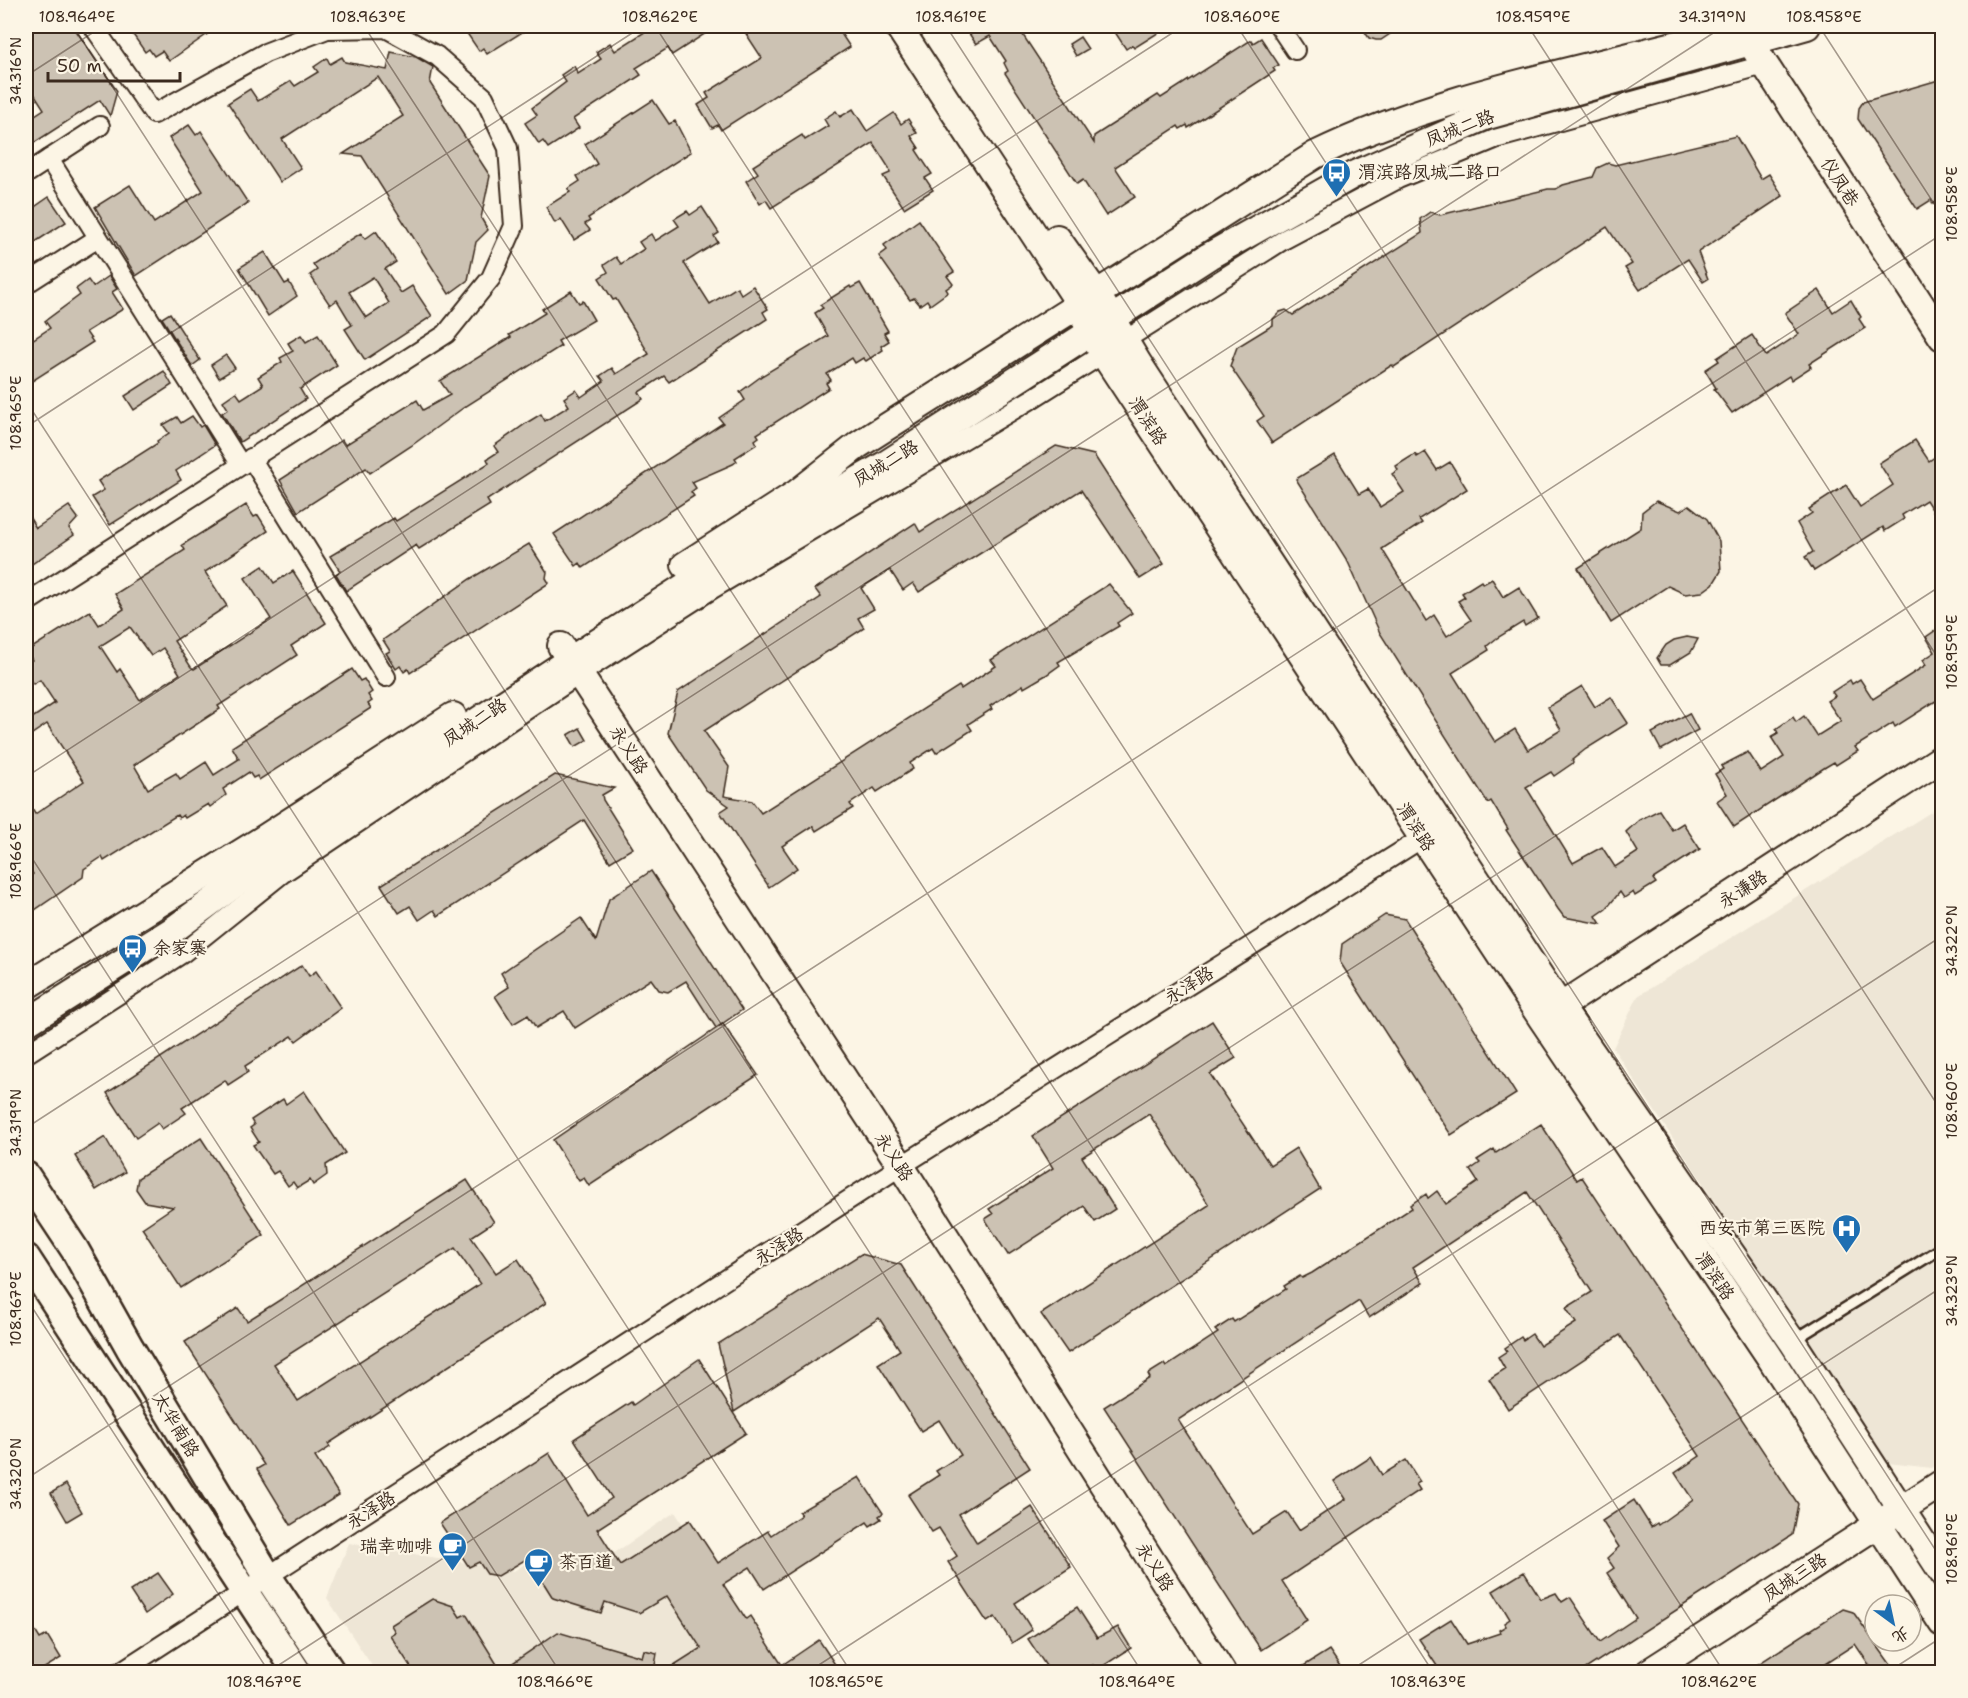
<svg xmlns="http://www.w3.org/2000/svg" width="1968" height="1698" font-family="'Shantell Sans','LXGW WenKai TC',sans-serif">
<rect width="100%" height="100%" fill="#fcf5e5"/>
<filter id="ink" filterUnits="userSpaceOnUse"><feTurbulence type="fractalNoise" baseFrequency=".0167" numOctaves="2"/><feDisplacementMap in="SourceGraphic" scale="12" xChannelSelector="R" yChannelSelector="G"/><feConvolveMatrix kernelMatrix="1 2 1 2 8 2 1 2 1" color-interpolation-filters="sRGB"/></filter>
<g filter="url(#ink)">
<g fill="#eee6d6">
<polygon points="1942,805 1942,1461 1932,1468 1888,1463 1613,1048 1638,996"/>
<polygon points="675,1512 776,1672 376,1672 327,1598 349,1543 514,1571 588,1523 607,1558"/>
</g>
<g fill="#ccc2b3" stroke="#3b2a1e" stroke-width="1.5" fill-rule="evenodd">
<polygon points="26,26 73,26 117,91 110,116 100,100 26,148 26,121 44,109 26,81"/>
<polygon points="127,26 219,26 169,61 162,51 154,56 149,49 145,52"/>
<polygon points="462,26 532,26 487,54 483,48 479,51"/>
<polygon points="654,26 717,26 672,55 668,48 636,68 641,75 573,119 579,128 548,148 543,141 539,144 525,123 537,115 532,108 566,82 561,75 574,66 578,74 601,59 596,52 610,43 615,51"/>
<polygon points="741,26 836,26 850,47 721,130 718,125 712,128 698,105 709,98 706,93 762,58"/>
<polygon points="964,26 1017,26 1094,143 1094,136 1158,95 1161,98 1251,40 1253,43 1261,38 1279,65 1273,68 1275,71 1188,128 1187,125 1180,129 1178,126 1115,167 1135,197 1106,216 1083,180 1077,184 1005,73 1008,71 1004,63 1006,61 990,36 976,44"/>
<polygon points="1111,26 1169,26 1134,48 1132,45 1126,49"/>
<polygon points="1361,26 1402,26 1381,40 1376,40 1369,38"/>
<polygon points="1080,37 1088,49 1076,56 1069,44"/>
<polygon points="391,52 416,57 433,67 430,83 490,176 481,218 488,230 476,242 468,280 449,294 362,156 343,154 403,116 378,77 282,139 301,168 280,182 228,103 250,89 258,101 291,81 295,86 318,72 314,67 327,58 330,64 342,57 345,62 387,70"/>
<polygon points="1942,79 1942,197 1933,204 1931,200 1917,209 1858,119 1859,108 1863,102"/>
<polygon points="653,100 669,124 675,121 691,152 588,218 590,221 585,224 590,230 574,240 561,219 555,223 546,207 570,192 568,189 580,181 577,176 597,164 585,144"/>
<polygon points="853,109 867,131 894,113 901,124 908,119 917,133 911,136 919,148 916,150 932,174 925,178 933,190 904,208 883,176 890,173 889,168 873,143 771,208 766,200 760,204 746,181 758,173 753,166 802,135 805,140 828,126 824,119 836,111 840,117"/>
<polygon points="189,125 196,135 201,131 248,203 136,276 95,207 130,185 154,223 203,191 169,138"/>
<polygon points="1736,136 1761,179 1769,174 1783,196 1698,252 1708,279 1703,282 1688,259 1640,290 1625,268 1632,264 1607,227 1394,367 1392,365 1272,443 1257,421 1264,416 1230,366 1237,347 1273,325 1273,319 1280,312 1286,310 1293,315 1422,233 1420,219 1430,212 1440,215 1548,189 1556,189 1563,185 1593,177 1597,168 1608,163 1615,165"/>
<polygon points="49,197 66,222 26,248 26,213"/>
<polygon points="702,207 719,233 714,236 718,242 684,263 710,304 737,287 741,294 753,286 768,309 763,312 767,319 669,382 664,376 639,392 643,399 487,500 490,505 419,549 416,545 346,591 336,574 340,571 330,556 394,518 396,521 489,463 487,459 498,452 494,446 528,422 541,414 545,421 569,406 564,398 576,390 581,397 604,381 600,376 612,368 616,374 649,354 616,299 613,300 599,278 608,272 604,265 616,257 621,264 644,249 639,242 651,234 655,241 679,226 674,219 687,211 690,215"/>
<polygon points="919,220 954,272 947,276 953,284 946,289 948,292 930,305 927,300 920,305 914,298 910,300 879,256 887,250 884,245"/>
<path d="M376,231L396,262L385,269L401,293L412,286L432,316L365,360L345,329L352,325L337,300L330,305L310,275L317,270L313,264L361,233L365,239ZM373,277L389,303L366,318L349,292Z"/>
<polygon points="265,252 285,284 289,282 297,296 268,316 239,268"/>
<polygon points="109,276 117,289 112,292 123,309 86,332 93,342 26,385 26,344 50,328 45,321 80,295 76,289 88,280 93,287"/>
<polygon points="860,283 888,331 884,333 889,341 881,346 883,350 866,361 863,358 855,363 852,358 827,374 831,380 826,383 829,388 757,434 759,437 755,440 757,444 735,458 737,461 733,464 692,482 696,488 691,492 694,496 583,568 580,563 576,566 554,534 723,423 719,418 745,400 740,392 763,375 828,336 815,313 823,308 820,305 850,286 851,288"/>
<polygon points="1819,290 1833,312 1851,300 1861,317 1859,319 1865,328 1809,364 1811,367 1791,380 1789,376 1732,413 1714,389 1716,388 1705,370 1719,361 1717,358 1752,335 1766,356 1799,334 1785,313"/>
<polygon points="571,291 579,303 583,301 594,320 558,341 561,346 463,408 411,446 370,473 366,468 298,512 280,480 342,440 345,445 417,400 423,410 450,395 440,381 511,337 509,335 545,313 542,309"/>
<polygon points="170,313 200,360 192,366 162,318"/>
<polygon points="301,335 306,342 318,335 337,365 300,389 306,399 240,442 222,413 228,409 223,401 236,392 241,399 263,385 258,377 282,362 280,358 293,351 288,343"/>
<polygon points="226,355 235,368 219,378 211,365"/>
<polygon points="164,371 172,385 134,410 125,396"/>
<polygon points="192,416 200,427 203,425 215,445 176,471 181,480 110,525 92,497 104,490 98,481 158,443 157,441 169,433 163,425 177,417 181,423"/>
<polygon points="1915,440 1929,461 1942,452 1942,525 1926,500 1902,515 1904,519 1885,531 1883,527 1814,571 1805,557 1813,552 1797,523 1812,513 1809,509 1846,485 1860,507 1893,485 1879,463"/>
<polygon points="1056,446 1094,455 1164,564 1140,579 1081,490 919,592 913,583 903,590 890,570 861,588 874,609 858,618 864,628 704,731 729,767 724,796 752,801 761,813 959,686 961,689 996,666 991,660 1109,584 1132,613 1117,623 1119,626 1058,662 1060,665 1046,675 1024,688 1023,685 990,706 992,709 968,724 972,730 936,753 933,748 910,763 913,769 877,792 874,788 850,804 853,808 816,831 813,826 782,846 797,868 769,887 720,812 729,806 706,790 668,733 678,692 821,597 815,589 915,523 920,532"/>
<polygon points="1425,452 1437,470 1450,462 1467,489 1419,519 1422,523 1382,549 1426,621 1434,615 1447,636 1471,620 1458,601 1465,597 1462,593 1481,581 1483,584 1492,579 1503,597 1519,587 1538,618 1525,626 1523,622 1497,638 1487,646 1489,650 1452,673 1495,742 1515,729 1528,750 1561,730 1548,707 1582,686 1595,707 1611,697 1628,723 1586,749 1572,760 1573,763 1554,776 1551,772 1526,787 1573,863 1602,847 1615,867 1638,852 1626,832 1639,820 1659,810 1672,830 1683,823 1700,849 1653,879 1656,883 1635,896 1633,892 1624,898 1620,892 1606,909 1596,916 1601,924 1564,917 1558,909 1506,830 1508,829 1491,801 1488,803 1380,633 1348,562 1296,479 1335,455 1359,494 1368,489 1380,507 1404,492 1392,474 1398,470 1396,466 1415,454 1417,457"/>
<polygon points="1656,501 1680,511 1689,505 1707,519 1719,541 1721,571 1713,584 1702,592 1685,594 1668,586 1611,623 1578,568 1641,528 1642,512"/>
<path d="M246,505L254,517L258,515L268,531L205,572L227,606L174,641L191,667L194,669L271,619L245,578L263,566L274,583L293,571L326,623L291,646L297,655L218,706L220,709L134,765L148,789L176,773L180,779L206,762L214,775L239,759L232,747L352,669L360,681L364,679L372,692L368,695L372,701L368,704L371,708L259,780L257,776L253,778L249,772L223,789L226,795L210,807L208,804L185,818L183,815L179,818L177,815L104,861L102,857L84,869L83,877L26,916V879L33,874L26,863V799L35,814L84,781L47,724L26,738V722L55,703L40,680L33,684L30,680L26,683V664L32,660L27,651L90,611L99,625L124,609L115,594L185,550L182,545ZM130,627L151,656L163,648L180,674L140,700L120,669L117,672L100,646Z"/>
<polygon points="69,506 78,518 69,528 74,535 26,568 26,512 36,528"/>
<polygon points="529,544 547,572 546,578 549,583 410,673 408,669 404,672 400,666 396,669 386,653 390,651 383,640 470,579"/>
<polygon points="1942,626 1942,697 1895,727 1893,723 1855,747 1858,751 1836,765 1834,762 1824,768 1734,827 1717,801 1727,794 1715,774 1723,769 1721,766 1748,752 1761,772 1784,757 1771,737 1778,733 1776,729 1793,717 1796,722 1804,716 1817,736 1841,721 1827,701 1835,696 1832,692 1850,680 1852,684 1860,679 1873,699 1926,665 1923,660 1935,652 1926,637"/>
<polygon points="1687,637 1698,639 1691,652 1670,665 1661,665 1657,658 1666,645 1674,640"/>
<polygon points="1689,713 1698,730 1661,750 1652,733"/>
<polygon points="580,728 587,740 575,747 568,735"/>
<polygon points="555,775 614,788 602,795 603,800 633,848 610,862 584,820 438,916 434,910 419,920 410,906 399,913 381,885"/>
<polygon points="651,871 742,1010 716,1028 686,981 668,992 659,990 651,979 575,1028 564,1011 536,1028 528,1015 513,1024 495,996 509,987 501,973 581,918 596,941 609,899"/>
<polygon points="1385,915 1405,919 1516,1094 1451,1135 1340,962 1342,944"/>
<polygon points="302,965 309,976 316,971 341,1008 296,1041 292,1036 245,1066 248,1072 228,1085 225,1080 182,1108 186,1113 162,1129 158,1123 136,1138 107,1093"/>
<polygon points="1212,1021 1236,1058 1210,1074 1270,1165 1296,1148 1320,1189 1068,1353 1041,1314 1209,1205 1149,1114 1082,1157 1115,1209 1095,1222 1084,1206 1008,1255 985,1219 993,1214 989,1209 1053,1168 1033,1136"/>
<polygon points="723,1024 758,1075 589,1186 584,1178 579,1181 553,1140"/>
<polygon points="304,1091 345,1153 326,1165 327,1175 313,1185 310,1180 297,1188 293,1182 288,1186 278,1171 273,1174 253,1145 259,1142 250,1128 254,1125 251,1120 283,1099 286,1104"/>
<polygon points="1541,1124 1577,1180 1582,1177 1798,1504 1792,1535 1581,1672 1441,1672 1419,1639 1451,1619 1467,1644 1500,1633 1499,1630 1506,1626 1504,1623 1510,1619 1493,1591 1524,1572 1541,1599 1556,1593 1562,1602 1570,1597 1600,1642 1636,1618 1607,1573 1614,1568 1607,1558 1619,1547 1602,1521 1634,1500 1651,1527 1657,1523 1658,1525 1693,1500 1675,1473 1700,1456 1620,1335 1508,1409 1489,1379 1505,1369 1498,1357 1507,1351 1505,1348 1521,1337 1523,1340 1532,1334 1540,1346 1576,1323 1566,1308 1592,1292 1527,1192 1413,1267 1423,1283 1369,1318 1359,1301 1178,1420 1252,1534 1287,1512 1299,1530 1346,1499 1334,1481 1371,1457 1382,1475 1406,1460 1420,1482 1416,1484 1420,1490 1282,1581 1307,1620 1261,1650 1104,1407 1150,1378 1148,1374 1164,1364 1166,1367 1218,1333 1215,1330 1232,1319 1234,1322 1286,1289 1284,1286 1300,1276 1302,1278 1312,1273 1412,1208 1410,1205 1426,1194 1428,1198 1437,1191 1446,1204 1478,1182 1470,1170 1480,1163 1477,1160 1494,1149 1496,1153"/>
<polygon points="105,1137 125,1172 96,1190 75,1156"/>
<polygon points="201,1138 264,1235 181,1288 142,1228 173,1207 145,1202 136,1189 138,1178"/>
<path d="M467,1180L494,1222L471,1237L496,1273L518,1259L546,1303L328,1444L330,1447L315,1457L339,1495L291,1525L257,1469L264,1465L185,1342L238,1308L247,1321ZM455,1248L480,1284L298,1401L274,1364Z"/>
<polygon points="861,1254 901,1265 1030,1468 959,1514 977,1543 1032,1507 1071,1567 1015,1603 1032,1630 1012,1643 995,1617 987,1622 948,1562 957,1556 939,1528 932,1532 908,1495 939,1475 936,1471 961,1455 939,1420 921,1431 878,1364 900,1350 879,1318 734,1412 718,1344"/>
<polygon points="699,1359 746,1433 597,1529 620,1565 690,1520 718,1563 768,1531 771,1535 801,1515 799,1512 859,1477 883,1513 879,1516 881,1519 870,1526 867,1522 764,1589 750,1567 723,1584 746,1619 750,1616 782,1665 819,1640 840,1672 663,1672 701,1648 667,1596 639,1613 605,1602 601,1613 553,1598 528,1558 498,1576 487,1574 479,1562 469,1567 440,1523 549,1453 587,1515 612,1498 574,1439 631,1402 633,1405"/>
<polygon points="66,1484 82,1512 67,1521 51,1493"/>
<polygon points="158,1573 173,1594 145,1614 130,1591"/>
<polygon points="432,1599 453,1606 460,1617 466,1614 501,1671 558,1632 642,1657 644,1650 657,1653 654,1672 414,1672 390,1635 395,1632 391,1625"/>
<polygon points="1077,1607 1097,1638 1118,1627 1131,1648 1097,1670 1093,1665 1081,1672 1050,1672 1028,1639"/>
<polygon points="1843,1609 1853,1612 1896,1672 1874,1672 1855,1644 1812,1672 1746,1672"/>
<polygon points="26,1616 40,1639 47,1635 61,1658 38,1672 26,1672"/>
<polygon points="1329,1650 1344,1672 1294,1672"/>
</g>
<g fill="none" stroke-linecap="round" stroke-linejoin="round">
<defs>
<polyline id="lane" points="1794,1340 1942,1248"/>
<g id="street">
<polyline points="1279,26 1295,50"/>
<polyline points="49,159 241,465"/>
<polyline points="26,174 100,126"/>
<polyline points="26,284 98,238"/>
<polyline points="251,458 386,677"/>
<polyline points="26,603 446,334 491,278 514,226 508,148 484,97 437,56 386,28 327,29 265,53 154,114 93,26"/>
<polyline points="26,1054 183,953 283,873 580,674 714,588 1030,400 1285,239 1398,179 1495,139 1764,65"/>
<polyline points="120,1672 901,1166 1432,832"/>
</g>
<g id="secondary">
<polyline points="898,26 1079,303 1090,332 1103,353 1542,1019 1769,1356 1942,1623"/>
<polyline points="1741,28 1942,337"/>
<polyline points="1057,238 1096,293 1138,363 1561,1008 1792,1341 1942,1572"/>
<path d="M685,565L797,493L858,445L1315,155C1451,88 1601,68 1745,26"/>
<polyline points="561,646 901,1166 1222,1672"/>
<polyline points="26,986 263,839 453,716"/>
<polyline points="1546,1016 1942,758"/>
<polyline points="26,1023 173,930 273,856 570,660 787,521 886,464 1209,256 1353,175 1484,117 1807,26"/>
<polyline points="1649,1672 1942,1483"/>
</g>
<g id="primary">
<polyline points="26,1176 75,1250 130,1348 268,1577 331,1672"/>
<polyline points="26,1258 297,1672"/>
</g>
</defs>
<use href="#lane" stroke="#3b2a1e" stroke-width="14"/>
<use href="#street" stroke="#3b2a1e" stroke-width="22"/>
<use href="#secondary" stroke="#3b2a1e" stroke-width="30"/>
<use href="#primary" stroke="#3b2a1e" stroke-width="32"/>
<use href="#lane" stroke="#fcf5e5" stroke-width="9"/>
<use href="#street" stroke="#fcf5e5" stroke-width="18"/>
<use href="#secondary" stroke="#fcf5e5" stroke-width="26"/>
<use href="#primary" stroke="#fcf5e5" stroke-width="27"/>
</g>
</g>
<path fill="none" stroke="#3b2a1e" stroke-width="1.5" stroke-opacity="0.45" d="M73,26L1142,1672M364,26L1433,1672M655,26L1724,1672M946,26L1942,1560M1237,26L1942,1112M1528,26L1942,664M1819,26L1942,216M26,76L103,26M26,401L851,1672M26,427L643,26M26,777L1183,26M26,849L560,1672M26,1128L1724,26M26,1298L269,1672M26,1479L1942,234M268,1672L1942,585M808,1672L1942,936M1348,1672L1942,1287M1888,1672L1942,1637"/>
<defs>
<symbol id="bus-pin" viewBox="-11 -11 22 30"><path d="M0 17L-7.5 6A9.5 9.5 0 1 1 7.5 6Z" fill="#1f6fb2" stroke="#fcf5e5"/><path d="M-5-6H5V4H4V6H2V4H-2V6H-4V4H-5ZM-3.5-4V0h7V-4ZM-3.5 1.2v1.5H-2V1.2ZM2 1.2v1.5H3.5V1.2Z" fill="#fff"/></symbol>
<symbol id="hospital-pin" viewBox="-11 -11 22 30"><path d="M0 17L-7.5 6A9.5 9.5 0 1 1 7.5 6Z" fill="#1f6fb2" stroke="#fcf5e5"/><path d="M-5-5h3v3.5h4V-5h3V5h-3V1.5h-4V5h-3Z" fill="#fff"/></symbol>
<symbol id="cafe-pin" viewBox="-11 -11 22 30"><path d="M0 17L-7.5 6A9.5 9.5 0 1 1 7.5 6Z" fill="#1f6fb2" stroke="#fcf5e5"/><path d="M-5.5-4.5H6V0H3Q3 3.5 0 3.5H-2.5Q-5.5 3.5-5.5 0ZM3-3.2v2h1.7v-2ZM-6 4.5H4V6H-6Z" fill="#fff"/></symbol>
</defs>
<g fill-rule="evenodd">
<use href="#bus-pin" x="1320" y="156" width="33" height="45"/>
<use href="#bus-pin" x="116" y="932" width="33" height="45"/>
<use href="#hospital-pin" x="1830" y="1212" width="33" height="45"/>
<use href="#cafe-pin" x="436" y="1530" width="33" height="45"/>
<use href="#cafe-pin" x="522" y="1546" width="33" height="45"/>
</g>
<g text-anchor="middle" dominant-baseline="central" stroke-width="4.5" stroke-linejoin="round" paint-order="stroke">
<g font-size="18" fill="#3b2a1e" stroke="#fcf5e5">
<text transform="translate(1460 128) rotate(-21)">凤城二路</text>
<text transform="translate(1840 182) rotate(57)">仪凤巷</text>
<text transform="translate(1148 421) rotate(57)">渭滨路</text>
<text transform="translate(886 463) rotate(-31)">凤城二路</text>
<text transform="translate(475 722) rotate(-33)">凤城二路</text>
<text transform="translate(629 750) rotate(57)">永义路</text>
<text transform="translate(1416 827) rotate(57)">渭滨路</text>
<text transform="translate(1743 889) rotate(-33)">永谦路</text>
<text transform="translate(1189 985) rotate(-32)">永泽路</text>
<text transform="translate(894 1157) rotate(57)">永义路</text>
<text transform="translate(779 1246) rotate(-33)">永泽路</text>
<text transform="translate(1715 1276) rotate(56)">渭滨路</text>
<text transform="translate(176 1425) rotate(59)">太华南路</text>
<text transform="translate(371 1510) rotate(-33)">永泽路</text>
<text transform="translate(1155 1567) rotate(58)">永义路</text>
<text transform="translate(1795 1577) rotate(-33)">凤城三路</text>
</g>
<g font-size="18" fill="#3b2a1e" stroke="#fcf5e5" text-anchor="start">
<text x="1358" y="172">渭滨路凤城二路口</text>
<text x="153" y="948">余家寨</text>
<text x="1825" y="1228" text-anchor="end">西安市第三医院</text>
<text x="432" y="1546" text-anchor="end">瑞幸咖啡</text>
<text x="559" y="1562">茶百道</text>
</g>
</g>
<rect width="1968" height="1698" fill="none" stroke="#fcf5e5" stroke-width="66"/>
<g transform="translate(1893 1623) rotate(147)"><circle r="28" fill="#fcf5e5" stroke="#afa495" stroke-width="1.5"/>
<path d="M0-4.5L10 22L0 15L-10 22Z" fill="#1f6fb2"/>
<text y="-9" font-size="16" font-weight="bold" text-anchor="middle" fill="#3b2a1e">北</text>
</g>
<path d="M48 72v9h132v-9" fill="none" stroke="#3b2a1e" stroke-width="3"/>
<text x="57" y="72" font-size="18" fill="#3b2a1e" stroke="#fcf5e5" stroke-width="4.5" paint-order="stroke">50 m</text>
<rect x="33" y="33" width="1902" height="1632" fill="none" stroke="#3b2a1e" stroke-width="2"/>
<g font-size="15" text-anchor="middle" fill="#3b2a1e">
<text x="77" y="22">108.964°E</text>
<text x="368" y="22">108.963°E</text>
<text x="660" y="22">108.962°E</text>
<text x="951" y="22">108.961°E</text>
<text x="1242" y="22">108.960°E</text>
<text x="1533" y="22">108.959°E</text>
<text x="1712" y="22">34.319°N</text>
<text x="1824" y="22">108.958°E</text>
<text transform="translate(16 71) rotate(-90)" y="5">34.316°N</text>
<text transform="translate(1952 204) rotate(-90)" y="5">108.958°E</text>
<text transform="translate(16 413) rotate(-90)" y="5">108.965°E</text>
<text transform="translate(1952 652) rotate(-90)" y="5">108.959°E</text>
<text transform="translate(16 861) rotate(-90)" y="5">108.966°E</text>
<text transform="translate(1952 941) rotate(-90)" y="5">34.322°N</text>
<text transform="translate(1952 1101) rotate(-90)" y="5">108.960°E</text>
<text transform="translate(16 1123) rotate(-90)" y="5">34.319°N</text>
<text transform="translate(1952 1291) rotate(-90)" y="5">34.323°N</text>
<text transform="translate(16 1309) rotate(-90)" y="5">108.967°E</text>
<text transform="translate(16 1474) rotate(-90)" y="5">34.320°N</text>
<text transform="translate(1952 1549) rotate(-90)" y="5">108.961°E</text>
<text x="264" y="1687">108.967°E</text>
<text x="555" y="1687">108.966°E</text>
<text x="846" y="1687">108.965°E</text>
<text x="1137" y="1687">108.964°E</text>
<text x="1428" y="1687">108.963°E</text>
<text x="1719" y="1687">108.962°E</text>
</g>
</svg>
